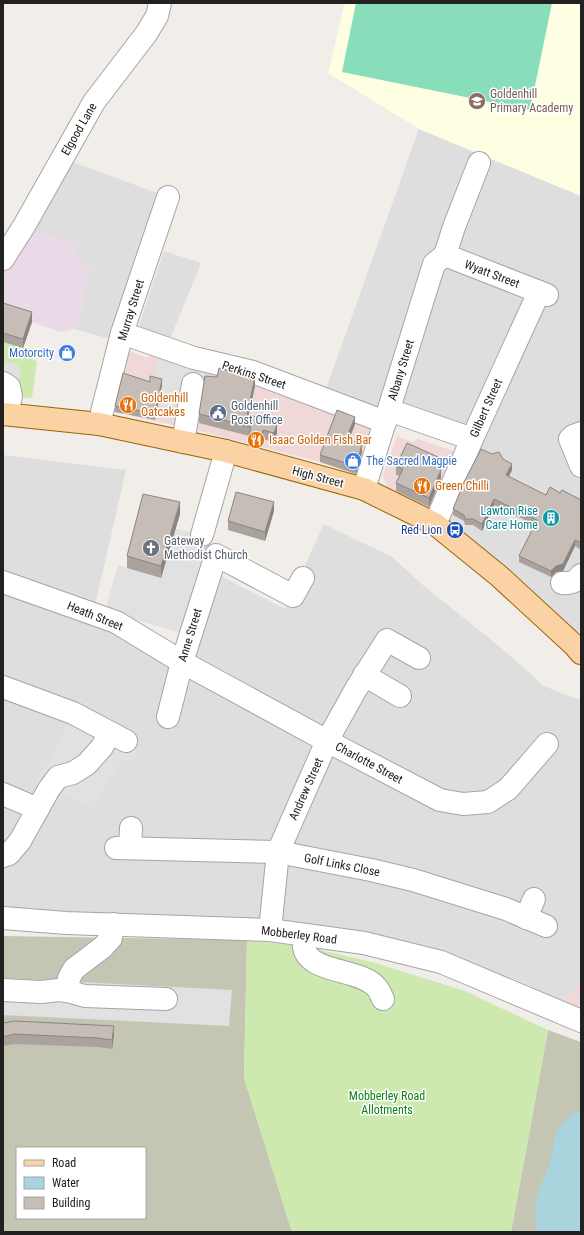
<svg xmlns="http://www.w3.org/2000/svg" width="584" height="1235" font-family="'Roboto Condensed',sans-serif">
<rect width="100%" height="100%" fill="#f1ede8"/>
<g fill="#dfdede">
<polygon points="419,129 581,196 581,634 549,612 435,524 472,439 325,392"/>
<polygon points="62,158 168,197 110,339 75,329 85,299 82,297 91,268 75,262 33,230"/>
<polygon points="164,251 201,263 170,339 137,331"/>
<polygon points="3,455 126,470 91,623 120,636 188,680 221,576 285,609 324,524 392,557 424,586 506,652 544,686 568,696 581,700 581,983 560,1002 526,984 471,962 366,931 256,921 3,910"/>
</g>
<g fill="#f1d8d8">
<polygon points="130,351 148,358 149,354 220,371 375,426 357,475 320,462 199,431 111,411 109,408"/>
<polygon points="397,436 413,442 418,439 459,453 432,508 396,493 389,489 386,485 383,475"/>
<polygon points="581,983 581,1011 560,1002"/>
</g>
<polygon fill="#eadae7" points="33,230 79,244 75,262 91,268 82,297 85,298 75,329 61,332 32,322 23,348 3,342 3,273"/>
<polygon fill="#fefee3" points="345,3 581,3 581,196 419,129 328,73"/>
<g fill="#c5c5b3" fill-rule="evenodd">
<path d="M3,936L247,940L244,1078L292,1232H3ZM17,1148H145V1218H17Z"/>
<polygon points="548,1030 581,1042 581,1232 511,1232"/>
</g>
<g fill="#cde9af">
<polygon points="3,342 35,352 32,360 37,361 32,398 11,396 17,365 3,361"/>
<polygon points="247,940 307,947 372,962 465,991 548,1030 511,1232 292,1232 244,1078"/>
</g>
<polygon fill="#88ddba" points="356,3 552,3 530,110 342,72"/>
<g fill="#e1e1e1">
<polygon points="158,360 207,372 203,384 178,414 160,410 164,386 152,383"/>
<polygon points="3,361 17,365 21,371 16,397 3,396"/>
<polygon points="176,529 212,537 182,633 105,611 118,565 161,578"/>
<polygon points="73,713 138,750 129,763 121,760 93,809 63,795 36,784"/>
<polygon points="3,978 232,990 229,1026 3,1015"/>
</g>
<polygon fill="#a9d3dd" points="575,1111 581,1112 581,1230 578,1232 537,1232 535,1211 537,1194 549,1165 557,1130"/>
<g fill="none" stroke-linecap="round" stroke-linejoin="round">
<defs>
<g id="minor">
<polyline points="445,255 547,295"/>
<polyline points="445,255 454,227 479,163"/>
<polyline points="3,259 24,226 94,102 146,34 157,16 160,3"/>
<polyline points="122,333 194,358 253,372 385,422"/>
<polyline points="3,383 9,387 11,396 7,414"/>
<polyline points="389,410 472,439"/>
<polyline points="99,424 122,333 168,197"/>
<polyline points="581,433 573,436 570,439 581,466"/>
<polyline points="183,442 193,384"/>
<polyline points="364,489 434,264 445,255"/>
<polyline points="435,524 472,439 539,292"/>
<polyline points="202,535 226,451"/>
<polyline points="3,582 116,622 182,662 327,741 440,800 463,804 488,802 508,789 547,744"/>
<path d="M562,583C571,584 576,582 581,575"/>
<polyline points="364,675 400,696"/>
<polyline points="3,687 73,713 126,741"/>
<polyline points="168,717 182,662 216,555 293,596 303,578"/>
<polyline points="3,794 38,809"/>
<polyline points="116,848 278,852 371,870 413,880 506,909 546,926"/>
<polyline points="130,848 131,828"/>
<polyline points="3,856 9,854 20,841 49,789 58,777 73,773 87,764 102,747 110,733"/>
<polyline points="3,918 66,923 270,930 364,943 441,962 581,1021"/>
<polyline points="526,918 534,899"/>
<polyline points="113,924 111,938 103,947 74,969 69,978 67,991 85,996 166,999"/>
<polyline points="270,930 278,852 327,741 356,689 387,640 419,658"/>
<path d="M306,935C305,939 304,943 304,947C308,974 362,968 377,988C380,991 381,996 383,999"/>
<polyline points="3,990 41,992 59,990 67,991"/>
</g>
<polyline id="major" points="3,414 99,424 226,451 364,489 435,524 499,576 574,645 581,653"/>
</defs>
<use href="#minor" stroke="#a5a5a5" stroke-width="24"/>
<use href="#major" stroke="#9a6404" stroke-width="24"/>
<use href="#minor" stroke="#fff" stroke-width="22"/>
<use href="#major" stroke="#fad2a4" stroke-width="22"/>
</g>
<g fill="#aaa39d">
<polygon points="3,303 32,322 23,348 3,342"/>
<polygon points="162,385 155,420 115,412 115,406"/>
<polygon points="255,386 249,414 277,433 274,442 263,439 261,447 249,444 249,436 199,423 199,414"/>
<polygon points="355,424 349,440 362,452 356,474 320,462 320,455"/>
<polygon points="503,459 512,470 508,477 546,495 560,493 581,500 581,548 580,549 575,546 563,571 556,572 551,577 519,562 519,556 535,525 494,505 482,531 473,525 465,525 464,521 453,515 453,509"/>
<polygon points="396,466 438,466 437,468 441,478 429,507 396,491 396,483 400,476 396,475"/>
<polygon points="274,511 265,541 228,530 228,521"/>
<polygon points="180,514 161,578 127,568 127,556"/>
<polygon points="3,1023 114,1035 112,1049 98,1047 14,1044 3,1046"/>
</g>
<g fill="#8b8480">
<polygon points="32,312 32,322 23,348 23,339"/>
<polygon points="255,377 255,386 247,423 247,414"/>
<polygon points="162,379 162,385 155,420 155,414"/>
<polygon points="355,417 355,424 346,447 346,439"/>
<polygon points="277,424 277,433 274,442 274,433"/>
<polygon points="263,430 263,439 261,447 261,438"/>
<polygon points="362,444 362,452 356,474 356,466"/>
<polygon points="438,457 438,466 434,475 434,466"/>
<polygon points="512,464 512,470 506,482 506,475"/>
<polygon points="441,470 441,478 429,507 429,498"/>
<polygon points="494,499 494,505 482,531 482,524"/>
<polygon points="180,502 180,514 161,578 161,566"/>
<polygon points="274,502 274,511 265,541 265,532"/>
<polygon points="575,540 575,546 563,571 556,572 551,577 551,571"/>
<polygon points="114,1026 114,1035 112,1049 112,1040"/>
</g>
<g fill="#c6bdb7" stroke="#8b8480">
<polygon points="3,303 32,312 23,339 3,333"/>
<polygon points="219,368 255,377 247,414 277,424 274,433 263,430 261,438 249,435 251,427 199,414 205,376 217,377"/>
<polygon points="123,373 150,382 150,376 162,379 155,414 115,406"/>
<polygon points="337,410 355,417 346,439 362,444 356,466 320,455"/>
<polygon points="407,443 438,457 434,466 441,470 429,498 396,483 403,469 396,466"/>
<polygon points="481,449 492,454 499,452 503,459 512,464 506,475 546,495 550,487 560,493 562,490 581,500 581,541 580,542 575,540 563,564 556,566 551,571 519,556 537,520 494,499 482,524 473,519 465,519 464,515 453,509 464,482"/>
<polygon points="236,492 274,502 265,532 228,521"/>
<polygon points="143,494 180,502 161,566 127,556"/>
<polygon points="15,1021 114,1026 112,1040 98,1038 14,1034 3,1037 3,1023"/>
</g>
<defs>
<symbol id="school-disc" viewBox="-11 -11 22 22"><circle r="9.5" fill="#8d6e63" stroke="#fff"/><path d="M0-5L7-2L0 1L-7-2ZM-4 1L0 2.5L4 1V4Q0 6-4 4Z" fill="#fff"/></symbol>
<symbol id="shop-disc" viewBox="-11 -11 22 22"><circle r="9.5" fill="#3f7fe0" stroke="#fff"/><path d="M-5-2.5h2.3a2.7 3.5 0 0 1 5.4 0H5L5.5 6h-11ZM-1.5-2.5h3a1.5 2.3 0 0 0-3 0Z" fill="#fff"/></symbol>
<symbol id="restaurant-disc" viewBox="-11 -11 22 22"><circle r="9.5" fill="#e8710a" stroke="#fff"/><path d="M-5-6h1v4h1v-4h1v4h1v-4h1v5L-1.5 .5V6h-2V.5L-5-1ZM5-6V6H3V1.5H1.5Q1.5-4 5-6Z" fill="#fff"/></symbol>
<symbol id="civic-disc" viewBox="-11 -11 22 22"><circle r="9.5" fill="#5c6f8a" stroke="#fff"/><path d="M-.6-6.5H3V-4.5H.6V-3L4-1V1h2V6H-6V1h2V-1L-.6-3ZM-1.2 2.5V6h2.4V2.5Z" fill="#fff"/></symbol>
<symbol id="building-disc" viewBox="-11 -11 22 22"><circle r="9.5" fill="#0f9aa8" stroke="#fff"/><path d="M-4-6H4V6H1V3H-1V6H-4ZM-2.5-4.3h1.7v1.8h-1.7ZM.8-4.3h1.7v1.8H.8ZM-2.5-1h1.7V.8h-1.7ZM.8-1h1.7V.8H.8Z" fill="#fff"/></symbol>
<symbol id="bus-disc" viewBox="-11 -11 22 22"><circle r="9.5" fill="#1a4fb4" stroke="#fff"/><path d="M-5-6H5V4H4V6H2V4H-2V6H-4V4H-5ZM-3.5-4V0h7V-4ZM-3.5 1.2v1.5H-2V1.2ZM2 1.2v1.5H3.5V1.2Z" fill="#fff"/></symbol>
<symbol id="church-disc" viewBox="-11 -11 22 22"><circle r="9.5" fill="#6b7280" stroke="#fff"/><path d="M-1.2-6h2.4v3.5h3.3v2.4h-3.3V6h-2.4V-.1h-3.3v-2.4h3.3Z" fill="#fff"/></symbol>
</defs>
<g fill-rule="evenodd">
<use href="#school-disc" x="467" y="91" width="20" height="20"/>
<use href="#shop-disc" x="57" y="343" width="20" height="20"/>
<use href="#restaurant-disc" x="118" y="395" width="20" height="20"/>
<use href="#civic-disc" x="208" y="403" width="20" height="20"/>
<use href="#restaurant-disc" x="246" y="430" width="20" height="20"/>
<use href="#shop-disc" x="343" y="451" width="20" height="20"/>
<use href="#restaurant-disc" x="412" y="476" width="20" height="20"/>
<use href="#building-disc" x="541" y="508" width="20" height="20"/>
<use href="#bus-disc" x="445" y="520" width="20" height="20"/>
<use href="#church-disc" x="141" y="538" width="20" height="20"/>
</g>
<g text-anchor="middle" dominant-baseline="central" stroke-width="3" stroke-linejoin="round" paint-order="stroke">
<g font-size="12" fill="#785e54" stroke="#fff" text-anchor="start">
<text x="490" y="94">Goldenhill<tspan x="490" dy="14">Primary Academy</tspan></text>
</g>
<g font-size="12" fill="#212121" stroke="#fff">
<text transform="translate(79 129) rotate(-60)">Elgood Lane</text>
<text transform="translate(492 274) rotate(21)">Wyatt Street</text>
<text transform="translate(131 310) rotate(-73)">Murray Street</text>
<text transform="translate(401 370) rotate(-73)">Albany Street</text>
<text transform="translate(254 375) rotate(18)">Perkins Street</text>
<text transform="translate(486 408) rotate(-66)">Gilbert Street</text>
<text transform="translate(318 477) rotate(15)">High Street</text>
<text transform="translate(95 616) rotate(22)">Heath Street</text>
<text transform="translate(190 635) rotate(-73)">Anne Street</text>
<text transform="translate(369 763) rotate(28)">Charlotte Street</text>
<text transform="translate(306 789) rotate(-66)">Andrew Street</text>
<text transform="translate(342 865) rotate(11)">Golf Links Close</text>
<text transform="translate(299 935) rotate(7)">Mobberley Road</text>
</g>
<g font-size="12" fill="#366cbe" stroke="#fff" text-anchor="end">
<text x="54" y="353">Motorcity</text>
<text x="366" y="461" text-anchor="start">The Sacred Magpie</text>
</g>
<g font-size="12" fill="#c56008" stroke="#fff" text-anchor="start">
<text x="141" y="398">Goldenhill<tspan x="141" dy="14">Oatcakes</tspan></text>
<text x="269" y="440">Isaac Golden Fish Bar</text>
<text x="435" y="486">Green Chilli</text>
</g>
<g font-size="12" fill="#4e5e75" stroke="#fff" text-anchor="start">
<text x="231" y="406">Goldenhill<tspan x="231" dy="14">Post Office</tspan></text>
</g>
<g font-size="12" fill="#0d838f" stroke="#fff" text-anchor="end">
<text x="538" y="511">Lawton Rise<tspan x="538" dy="14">Care Home</tspan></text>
</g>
<g font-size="12" fill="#164399" stroke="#fff" text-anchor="end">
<text x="442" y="530">Red Lion</text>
</g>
<g font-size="12" fill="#5b616d" stroke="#fff" text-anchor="start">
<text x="164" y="541">Gateway<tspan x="164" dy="14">Methodist Church</tspan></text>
</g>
<g font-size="12" fill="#0e7f15" stroke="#fff">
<text x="387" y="1096">Mobberley Road<tspan x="387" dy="14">Allotments</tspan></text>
</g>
</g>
<rect width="584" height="1235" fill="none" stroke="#212121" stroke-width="8"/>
<rect x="16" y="1147" width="130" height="72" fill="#ffffff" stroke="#a6a6a6"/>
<rect x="24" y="1160" width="20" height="6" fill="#fad2a4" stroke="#a6a6a6"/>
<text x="52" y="1167" font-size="12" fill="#212121">Road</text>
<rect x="24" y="1177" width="20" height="12" fill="#a9d3dd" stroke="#a6a6a6"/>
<text x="52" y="1187" font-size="12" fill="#212121">Water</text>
<rect x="24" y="1197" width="20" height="12" fill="#c6bdb7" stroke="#a6a6a6"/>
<text x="52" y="1207" font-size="12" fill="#212121">Building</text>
</svg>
